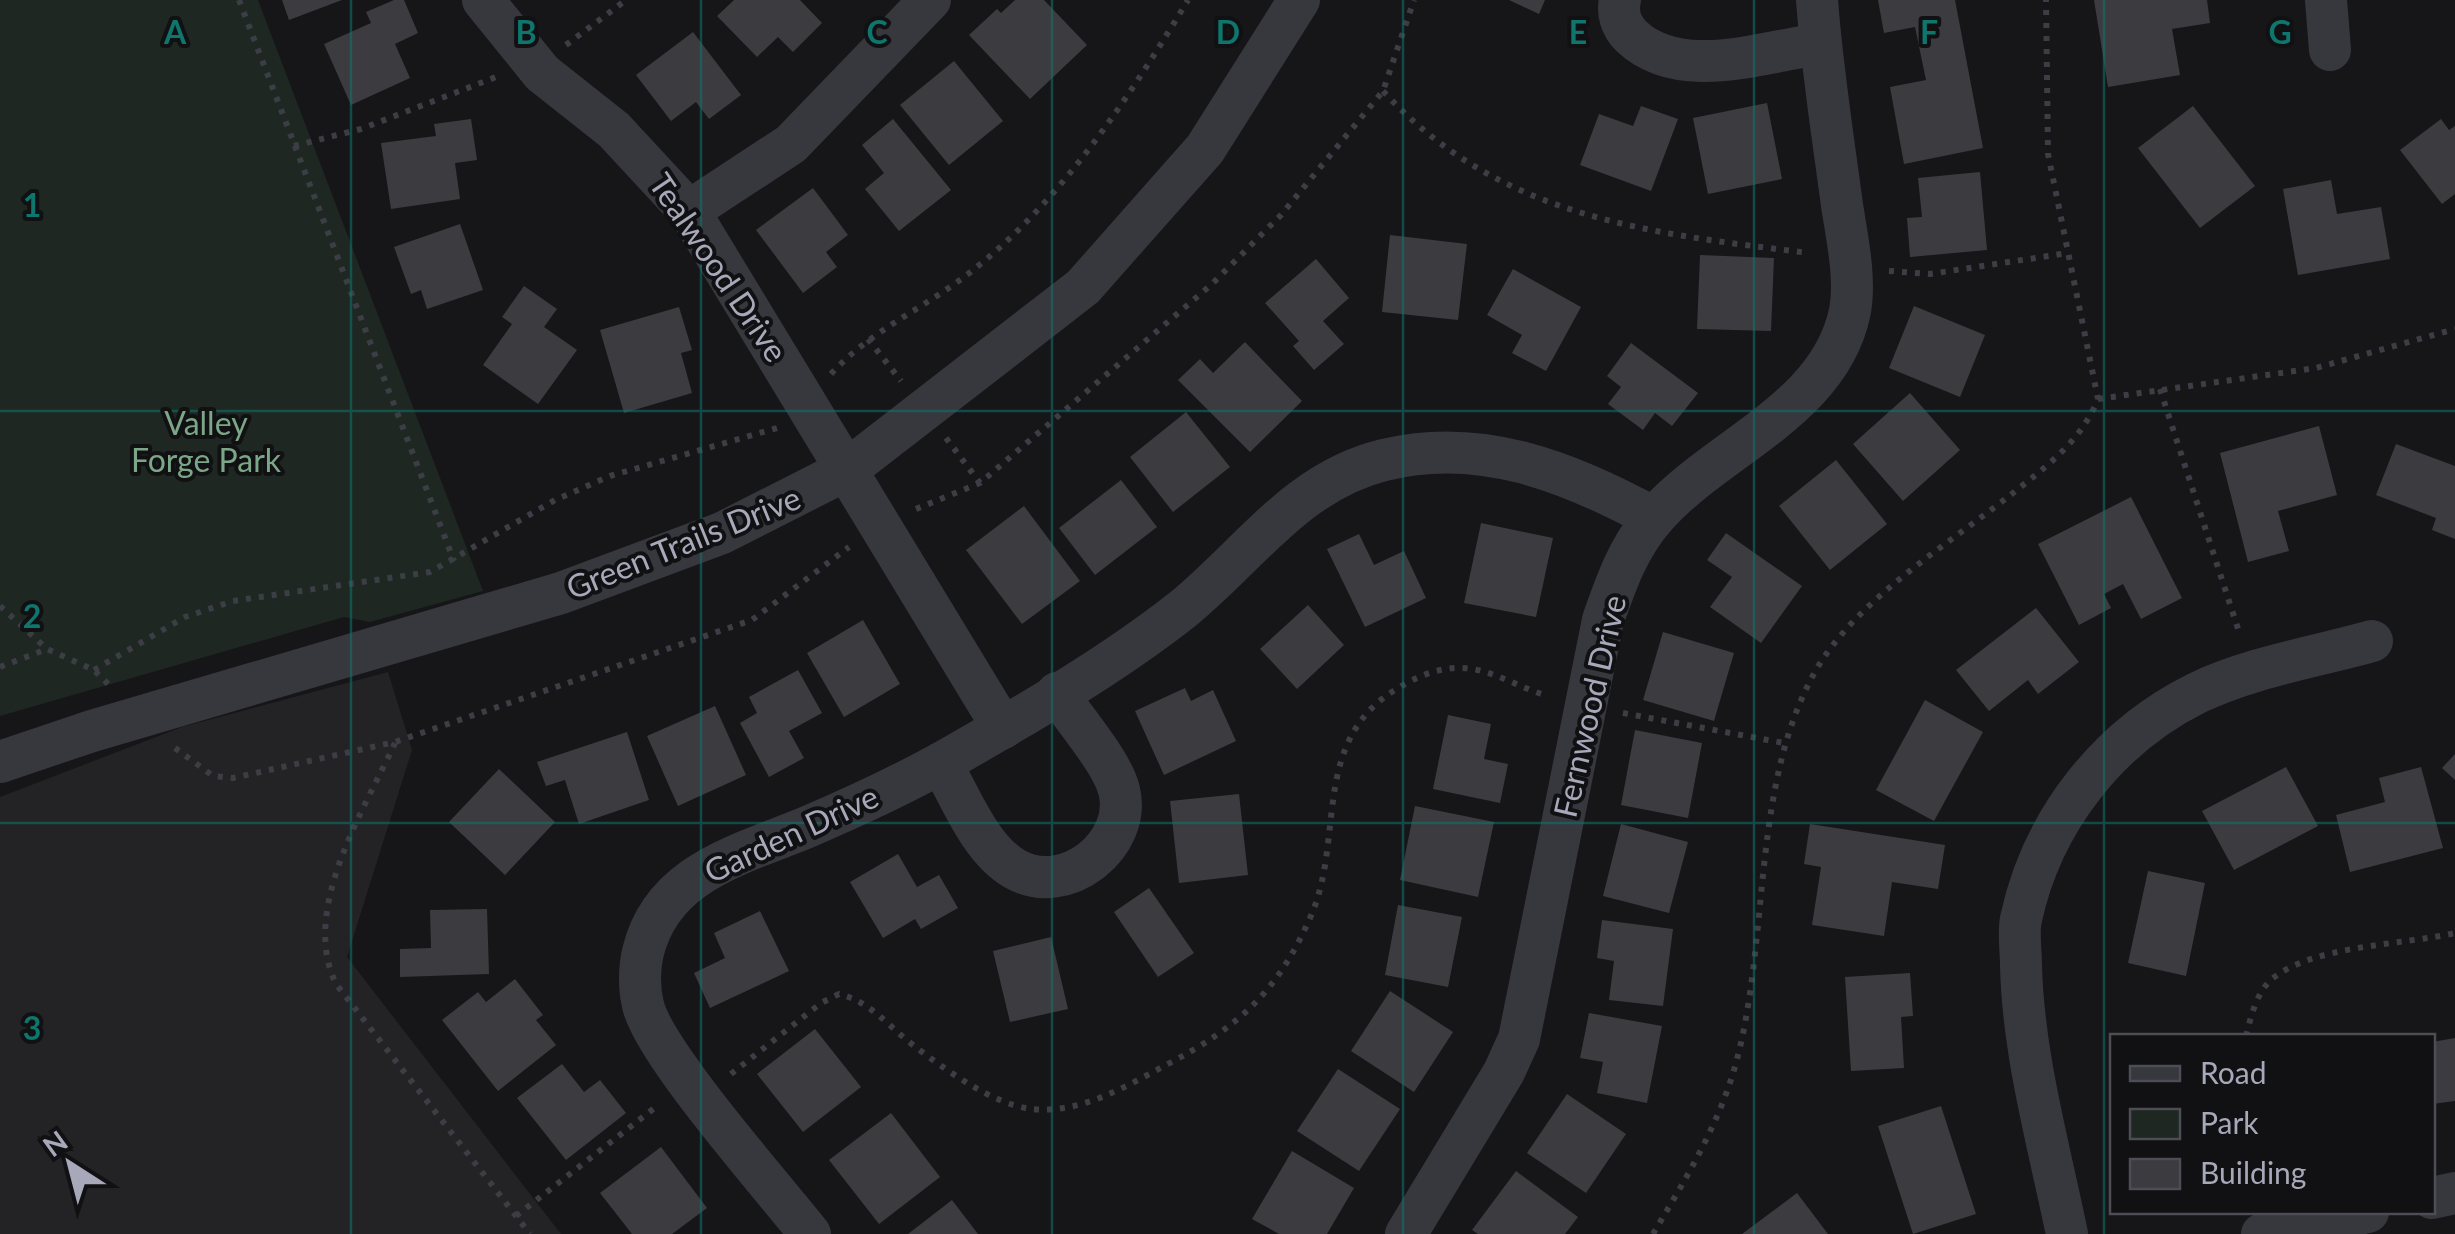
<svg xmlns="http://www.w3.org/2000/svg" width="2455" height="1234" font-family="Lato,sans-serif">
<rect width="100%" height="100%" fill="#161618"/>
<polygon fill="#232225" points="388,672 412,750 347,957 561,1234 0,1234 0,797 182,727"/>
<polygon fill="#1e2721" points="0,0 258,0 483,591 370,622 344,617 0,716"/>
<g fill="#3c3b40">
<polygon points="282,0 342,0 289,20"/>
<polygon points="394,0 404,0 418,33 395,44 410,78 351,105 324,44 371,23 366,12"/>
<polygon points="734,0 800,0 822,23 793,52 778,37 757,57 717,16"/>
<polygon points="1015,0 1044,0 1087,45 1030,99 969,35 997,9 1001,13"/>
<polygon points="1509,0 1545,0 1539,14"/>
<polygon points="1878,0 1955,0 1983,148 1904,164 1890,87 1926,80 1915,27 1884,33"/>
<polygon points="2094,0 2207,0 2210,23 2172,29 2180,75 2108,87"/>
<polygon points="693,32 741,95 709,119 696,102 671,121 636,75"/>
<polygon points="954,61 1003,121 949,165 900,105"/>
<polygon points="1767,103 1782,179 1708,194 1693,118"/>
<polygon points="1641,106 1678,119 1651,191 1580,165 1599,114 1633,126"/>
<polygon points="2193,106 2255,186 2200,228 2138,148"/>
<polygon points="471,119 477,160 455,163 460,199 391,209 381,143 436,136 434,124"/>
<polygon points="893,119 951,190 899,231 865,189 884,173 862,145"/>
<polygon points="2441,119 2449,130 2455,126 2455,194 2442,204 2400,150"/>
<polygon points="1980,172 1987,250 1910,257 1907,218 1922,217 1918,178"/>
<polygon points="2331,180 2337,214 2381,207 2390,259 2298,275 2283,189"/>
<polygon points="813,188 848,235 826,252 837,267 803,293 756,230"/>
<polygon points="460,224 483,290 427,309 421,290 411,294 394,247"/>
<polygon points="1390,235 1467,244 1458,320 1382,312"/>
<polygon points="1700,255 1774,258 1771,331 1697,329"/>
<polygon points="1316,259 1349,298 1323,321 1344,344 1314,370 1293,346 1299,341 1265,303"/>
<polygon points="1513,269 1581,307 1546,371 1512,353 1522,335 1487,315"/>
<polygon points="524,286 557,309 544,327 577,350 538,404 483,365 512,324 502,317"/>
<polygon points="1914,306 1985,335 1960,397 1889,368"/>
<polygon points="679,307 692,350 681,353 692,393 624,413 600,330"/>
<polygon points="1245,342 1302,401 1250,452 1178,380 1200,359 1213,373"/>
<polygon points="1631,343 1698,393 1672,426 1655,413 1643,430 1608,404 1621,387 1607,376"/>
<polygon points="1910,393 1960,450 1903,501 1853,444"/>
<polygon points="1186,412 1230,467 1173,512 1130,457"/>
<polygon points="2319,426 2337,495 2278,511 2289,551 2248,562 2220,453"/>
<polygon points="2396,444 2455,466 2455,539 2432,530 2436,518 2376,495"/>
<polygon points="1836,460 1887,524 1830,570 1779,506"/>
<polygon points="1121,480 1157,527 1095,575 1059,528"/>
<polygon points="2131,497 2182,598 2141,619 2123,584 2104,594 2111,608 2079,625 2038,544"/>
<polygon points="1024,506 1080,581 1022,624 966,550"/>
<polygon points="1481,523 1553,538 1536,617 1464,603"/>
<polygon points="1726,533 1802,586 1761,643 1710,607 1732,577 1707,560"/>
<polygon points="1359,534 1374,565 1404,551 1426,598 1365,627 1327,549"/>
<polygon points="1308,605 1344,645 1297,689 1260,649"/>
<polygon points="2036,608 2079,662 2038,694 2028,680 1989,711 1956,670"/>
<polygon points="863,620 900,684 844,717 807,653"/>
<polygon points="1663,632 1734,653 1714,721 1643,700"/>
<polygon points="798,670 822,713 789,731 804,758 769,777 740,723 757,713 749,697"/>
<polygon points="1185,688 1191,701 1213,690 1236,741 1164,775 1135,711"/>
<polygon points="1925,700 1983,732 1934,821 1876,790"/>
<polygon points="715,706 746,775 678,806 647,736"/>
<polygon points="1448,715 1491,724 1484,759 1508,764 1500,803 1433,789"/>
<polygon points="1635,730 1702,743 1688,818 1621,805"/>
<polygon points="627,732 649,800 579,824 565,780 546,786 537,762"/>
<polygon points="2455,754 2455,780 2442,768"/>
<polygon points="2286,767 2318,826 2234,870 2202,811"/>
<polygon points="2421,767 2443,848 2350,872 2336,815 2385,802 2379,778"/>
<polygon points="499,769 555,822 505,875 449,822"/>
<polygon points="1239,794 1248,875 1179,883 1170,801"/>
<polygon points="1415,806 1494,822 1478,897 1400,880"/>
<polygon points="1621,824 1688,842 1669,913 1603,896"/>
<polygon points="1810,824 1945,845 1938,889 1892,882 1884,936 1812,925 1821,867 1804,864"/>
<polygon points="898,854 917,887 939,875 958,908 921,929 915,919 883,938 850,882"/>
<polygon points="2148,871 2205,883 2186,976 2128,963"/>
<polygon points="1149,888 1194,953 1158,977 1114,912"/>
<polygon points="1398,905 1462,917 1448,987 1385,975"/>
<polygon points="487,909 489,974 400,977 400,949 431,948 430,910"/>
<polygon points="760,911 789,971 710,1008 694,973 725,958 714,933"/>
<polygon points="1602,920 1673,929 1663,1006 1609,1000 1614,961 1597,958"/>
<polygon points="1051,937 1068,1009 1010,1022 993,951"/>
<polygon points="1910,973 1913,1016 1901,1017 1904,1068 1851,1071 1845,977"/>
<polygon points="515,979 543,1015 536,1020 556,1045 498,1091 442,1020 478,992 486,1002"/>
<polygon points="1390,991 1453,1032 1414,1092 1351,1051"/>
<polygon points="1589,1013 1662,1026 1647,1103 1597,1093 1603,1062 1580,1058"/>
<polygon points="815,1029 861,1087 803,1132 757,1074"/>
<polygon points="2455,1038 2455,1101 2432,1104 2432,1042"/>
<polygon points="562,1064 584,1092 600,1080 626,1113 566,1160 517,1098"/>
<polygon points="1338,1069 1400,1109 1359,1171 1297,1131"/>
<polygon points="1567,1094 1626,1134 1586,1193 1527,1153"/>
<polygon points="1941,1106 1976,1214 1913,1234 1878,1126"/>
<polygon points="891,1113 940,1177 879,1224 829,1160"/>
<polygon points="661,1147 707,1208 672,1234 632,1234 600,1193"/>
<polygon points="1292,1151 1354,1188 1327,1234 1279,1234 1252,1219"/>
<polygon points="1516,1171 1578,1217 1565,1234 1478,1234 1472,1230"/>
<polygon points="1797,1193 1828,1234 1742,1234"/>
<polygon points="952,1200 978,1234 908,1234"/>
</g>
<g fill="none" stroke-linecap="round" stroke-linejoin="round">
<g stroke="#3d3d45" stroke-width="6" stroke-dasharray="5 8" stroke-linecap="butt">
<polyline points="239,0 454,561"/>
<polyline points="566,45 626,0"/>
<path d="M1383,91C1499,218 1648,233 1809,253"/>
<polyline points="294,146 361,129 496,77"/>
<polyline points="1889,271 1930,274 2068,253"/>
<polyline points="868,339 901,381"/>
<path d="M831,374C872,329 926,308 973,270C1062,200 1130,96 1188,0"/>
<polyline points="2160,389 2240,635"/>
<polyline points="2098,399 2316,368 2455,329"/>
<polyline points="946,438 980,483"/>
<polyline points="916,509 980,483 1212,284 1281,215 1383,91 1414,0"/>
<polyline points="0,606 47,649 94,670 108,684"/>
<polyline points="0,667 47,649"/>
<polyline points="94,670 185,617 233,601 430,572 555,500 610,476 777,428"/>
<polyline points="1623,713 1784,743"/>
<path d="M395,743C363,812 300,910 336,984L530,1234"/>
<polyline points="175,748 213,776 233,778 395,742 752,620 849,547"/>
<path d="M2246,1036C2251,1017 2256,993 2272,979C2313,945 2403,945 2455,933"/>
<path d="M731,1074L821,1003L839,994C871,1002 888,1026 913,1045C943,1068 993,1105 1032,1109C1080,1114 1125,1087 1166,1065C1237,1028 1277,993 1310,918C1346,838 1309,741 1398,688C1416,677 1439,667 1462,668C1492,669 1519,688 1548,696"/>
<polyline points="516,1216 657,1106"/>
<path d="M1653,1234C1685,1180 1719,1125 1736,1063C1770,938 1751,784 1816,670C1857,599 1949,544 2013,493C2047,466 2081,441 2098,399L2048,154L2046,0"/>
</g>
<g stroke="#37373e" stroke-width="42">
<polyline points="483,0 542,73 614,130 689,211 1003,728"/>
<path d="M1620,0C1617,13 1621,26 1631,36C1679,82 1761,52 1820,44"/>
<polyline points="2326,0 2330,50"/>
<polyline points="689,211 791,144 930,0"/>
<polyline points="0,762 92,731 561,593 722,533 848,469 1083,287 1205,149 1299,0"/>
<path d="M941,763C961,798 980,849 1015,869C1066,898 1133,844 1119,790C1112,762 1074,719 1057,693"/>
<polyline points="2432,1198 2455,1193"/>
<path d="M810,1234C774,1188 654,1053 643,1005C639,989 639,968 643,952C662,873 739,855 805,828C854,807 904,784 950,758C1029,713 1112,665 1183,609C1249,555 1297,481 1384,460C1480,436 1570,472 1654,518"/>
<path d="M1406,1234L1504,1072L1519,1039L1603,620C1616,583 1628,548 1654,518C1714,448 1830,411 1850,311C1856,278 1847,238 1842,205C1833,137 1822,69 1817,0"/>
<path d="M2067,1234C2049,1146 2023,1055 2021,965C2021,950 2018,933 2021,919C2042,821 2108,737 2197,693C2251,667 2315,657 2372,641"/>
<polyline points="2262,1234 2368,1212"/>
</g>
</g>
<path fill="none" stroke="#0f766e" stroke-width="2.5" stroke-opacity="0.55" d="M351,0V1234M701,0V1234M1052,0V1234M1403,0V1234M1754,0V1234M2104,0V1234M0,411H2455M0,823H2455"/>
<g text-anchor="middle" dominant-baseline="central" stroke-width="8" stroke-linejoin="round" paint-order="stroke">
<g font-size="32" fill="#a7a8b9" stroke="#111113">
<text transform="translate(719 267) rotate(56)">Tealwood Drive</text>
<text transform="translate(683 542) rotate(-22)">Green Trails Drive</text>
<text transform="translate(1589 706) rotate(-77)">Fernwood Drive</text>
<text transform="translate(791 833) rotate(-25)">Garden Drive</text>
</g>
<g font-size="32" fill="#7ca688" stroke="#111113">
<text x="206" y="422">Valley<tspan x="206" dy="37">Forge Park</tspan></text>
</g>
</g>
<g font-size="32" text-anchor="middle" font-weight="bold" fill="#0f766e" stroke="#111113" stroke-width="8" stroke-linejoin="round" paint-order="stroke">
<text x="175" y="44">A</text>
<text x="526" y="44">B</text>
<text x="877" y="44">C</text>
<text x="1228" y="44">D</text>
<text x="1578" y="44">E</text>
<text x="1929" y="44">F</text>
<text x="2280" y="44">G</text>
<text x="32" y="217">1</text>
<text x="32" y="628">2</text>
<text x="32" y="1040">3</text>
</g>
<rect x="2110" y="1034" width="325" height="180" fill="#111113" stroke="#4d4d55" stroke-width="2.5"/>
<rect x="2130" y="1066" width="50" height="15" fill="#37373e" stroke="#4d4d55" stroke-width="2.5"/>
<text x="2200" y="1084" font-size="30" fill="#a7a8b9">Road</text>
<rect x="2130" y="1109" width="50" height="30" fill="#1e2721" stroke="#4d4d55" stroke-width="2.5"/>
<text x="2200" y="1134" font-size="30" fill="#a7a8b9">Park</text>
<rect x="2130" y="1159" width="50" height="30" fill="#3c3b40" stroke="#4d4d55" stroke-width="2.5"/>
<text x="2200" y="1184" font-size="30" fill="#a7a8b9">Building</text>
<g transform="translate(70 1164) rotate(324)" stroke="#111113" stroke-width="8" paint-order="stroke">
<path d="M0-8L18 38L0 25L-18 38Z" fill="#a7a8b9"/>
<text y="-15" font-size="28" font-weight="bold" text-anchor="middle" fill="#a7a8b9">N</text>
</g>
</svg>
